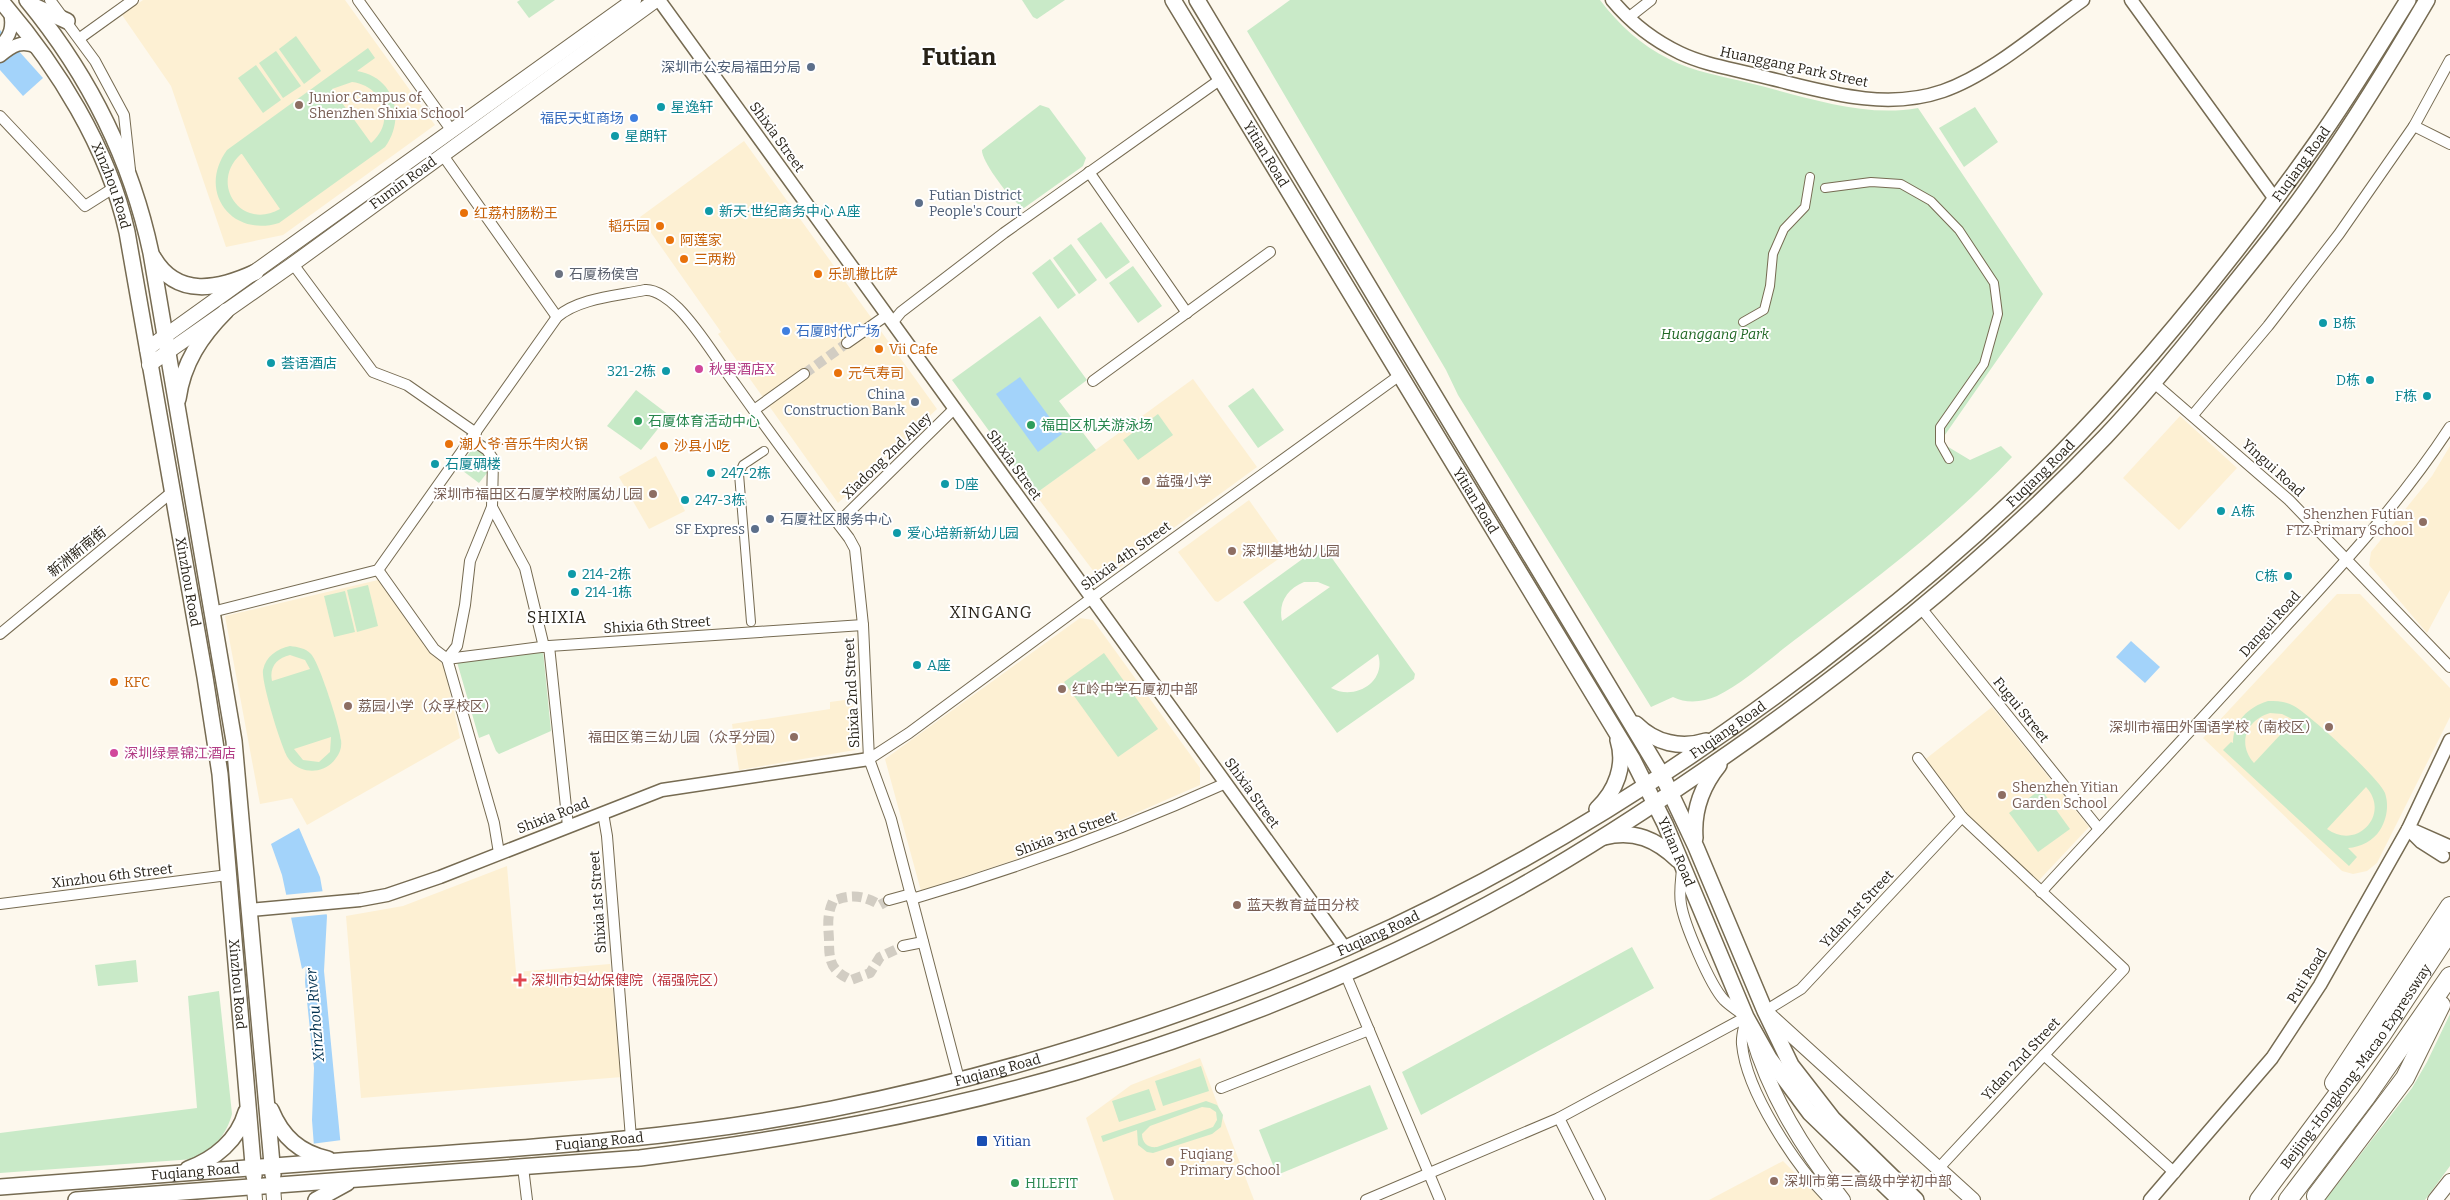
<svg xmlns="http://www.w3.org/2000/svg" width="2450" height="1200" font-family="Bitter,'Noto Sans SC',serif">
<rect width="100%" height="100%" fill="#fdf8ed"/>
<g fill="#fdf0d3">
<polygon points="143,0 345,0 435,125 283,235 226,247 171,86 122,15"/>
<polygon points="744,141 937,409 838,503 718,334 721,332 640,217"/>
<polygon points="1193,379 1257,467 1101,581 1035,494"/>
<polygon points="2180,416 2237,468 2179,530 2123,478"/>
<polygon points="2450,446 2450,590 2427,633 2369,565 2371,552 2432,476"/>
<polygon points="656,456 685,511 649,529 619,477"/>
<polygon points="1249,500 1285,551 1284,555 1218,602 1215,601 1178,552"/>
<polygon points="378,580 444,666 460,738 307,825 292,798 260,804 225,616"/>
<polygon points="2337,594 2360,594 2450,688 2450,717 2377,863 2367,871 2353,874 2342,871 2203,738"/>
<polygon points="1080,618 1093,620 1200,768 1200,785 1074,840 921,891 885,759"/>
<polygon points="852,699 855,750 739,770 732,724 830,709 830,702"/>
<polygon points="1992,707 2089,827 2030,890 1963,825 1918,765"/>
<polygon points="507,866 516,972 610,964 622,1077 361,1098 346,916 403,906"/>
<polygon points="1200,1058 1254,1200 1114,1200 1086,1118 1131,1085"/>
<polygon points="1783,1161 1822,1200 1709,1200"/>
</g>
<g fill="#c9eac8" fill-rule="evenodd">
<polygon points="520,0 555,0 529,18 517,2"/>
<polygon points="1022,0 1065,0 1037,19 1033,17"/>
<path d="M1290,0H1600C1619,25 1641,45 1669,59C1693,72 1723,76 1749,83C1804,96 1862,118 1918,108L2043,294L1940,442L1970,460L2001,446L2012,457C1949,524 1874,580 1800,636C1774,655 1745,682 1717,696C1703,702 1687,704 1673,697L1651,707L1458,395L1446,370L1247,31Z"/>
<polygon points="296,36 321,71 304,84 279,49"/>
<path d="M368,48L375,58L357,71C395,77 406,118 385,147L279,223C231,238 197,191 227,150ZM352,82C384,86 396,122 371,143L332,89ZM241,154H242L280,209C242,231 208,184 241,154Z"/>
<polygon points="276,51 301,86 283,98 259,63"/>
<polygon points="256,65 281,100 263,113 238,78"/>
<path d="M1040,105L1049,108L1086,158L1083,166L1024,208C1013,204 981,161 982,150Z"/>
<polygon points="1975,107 1998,142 1964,167 1939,128"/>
<polygon points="1101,222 1130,262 1106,279 1077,239"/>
<polygon points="1071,244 1097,280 1079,294 1053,258"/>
<polygon points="1050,259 1076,295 1058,309 1032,273"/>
<polygon points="1133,266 1162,306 1138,323 1109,283"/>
<polygon points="1040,316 1087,380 1059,401 1096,450 1035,494 952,380"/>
<polygon points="1253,388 1284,430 1258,448 1228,406"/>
<polygon points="636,390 669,415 641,450 607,426"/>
<polygon points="1158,414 1173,435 1138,460 1123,440"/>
<polygon points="475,445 487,455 490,469 479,483 459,468"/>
<path d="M1319,547H1324L1415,674L1414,679L1337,733L1243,602ZM1304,582H1318L1330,587L1282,621C1278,603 1287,589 1304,582ZM1378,654C1387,682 1355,701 1331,688Z"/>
<polygon points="368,585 378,626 357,632 347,590"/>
<polygon points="345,591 355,632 334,637 324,596"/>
<path d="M290,646C298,647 305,648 311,654C319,662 340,727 341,740C342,747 340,753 336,758C325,775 299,775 288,758C281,747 261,681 263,670C266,656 277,649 290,646ZM290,655L305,660L310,669L272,681C269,667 277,658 290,655ZM331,737L330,752L319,762L303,760L294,749Z"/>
<polygon points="543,651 551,731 499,754 496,751 489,734 479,738 457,662"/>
<polygon points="1104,653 1158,729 1118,757 1064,682"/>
<path d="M2268,701C2277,701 2285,701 2294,706C2309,714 2379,778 2385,793C2389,805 2387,819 2380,830C2373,841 2361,847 2348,848L2357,857L2349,866L2223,750L2231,742L2233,743C2233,722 2248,707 2268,701ZM2270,713L2282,714L2294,720L2254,763C2237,744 2246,720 2270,713ZM2366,787C2391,814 2357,851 2327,829Z"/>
<polygon points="2041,789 2070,829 2038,852 2009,813"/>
<polygon points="1632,947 1654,988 1421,1115 1402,1072"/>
<polygon points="136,960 138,982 98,986 95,965"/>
<path d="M219,991L232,1114C226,1136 214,1148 194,1159L0,1173V1133L197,1108L188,996Z"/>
<polygon points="2450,1014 2450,1166 2425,1200 2325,1200 2412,1088 2427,1062"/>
<polygon points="1201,1066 1209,1091 1163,1106 1155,1081"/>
<polygon points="1370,1085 1388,1129 1277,1175 1259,1130"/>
<polygon points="1149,1089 1156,1110 1119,1122 1112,1101"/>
<path d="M1206,1101L1217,1105L1223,1115L1221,1127L1212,1134L1153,1153L1147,1152L1138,1145L1137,1130L1103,1142L1101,1136ZM1202,1107L1210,1108L1216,1112L1217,1120L1213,1127L1157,1147C1148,1148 1142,1143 1142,1134L1150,1126Z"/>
</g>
<g fill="#a3d3fa">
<polygon points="0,30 43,78 23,96 0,70"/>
<polygon points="1020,377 1062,434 1038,452 996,394"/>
<polygon points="2131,641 2160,667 2145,683 2116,657"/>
<polygon points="299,828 320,877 327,916 324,971 346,1200 318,1200 312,1120 314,1068 305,982 306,966 302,969 282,875 271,844"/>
</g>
<g fill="#fdf8ed">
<polygon points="325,891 329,914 288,918 284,895"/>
<polygon points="342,1140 348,1200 316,1200 311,1144"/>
</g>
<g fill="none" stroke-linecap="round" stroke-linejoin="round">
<g stroke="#d2cdc3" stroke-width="10" stroke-dasharray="10 5" stroke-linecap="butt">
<polyline points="804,374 847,343"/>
<path d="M889,900L880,905C863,895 851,894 833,901C827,915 828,924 829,939C829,961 830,970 851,980L870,973L880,957L903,946"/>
</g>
<defs>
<g id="pedestrian">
<polyline points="1825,188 1871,182 1901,184 1931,201 1959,230 1994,283 1998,314 1984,364 1940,427 1940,443 1949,459"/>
<polyline points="1743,322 1764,310 1770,286 1773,254 1784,229 1805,207 1810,177"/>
<polyline points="751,622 739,474 743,465 764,451"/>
</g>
<g id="minor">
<polyline points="50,0 95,61 124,115 130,170"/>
<polyline points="358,0 452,131"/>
<polyline points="1628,18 1651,0"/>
<polyline points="80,38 133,0"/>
<polyline points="0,116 85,206 115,187"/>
<polyline points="2414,126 2450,144"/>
<polyline points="442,154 557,317"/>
<polyline points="1089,172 1187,313"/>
<polyline points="293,264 373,372 407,385 476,433"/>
<polyline points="892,323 901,312 1004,233 1221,79"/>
<polyline points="847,343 887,315"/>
<polyline points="1093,381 1270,252"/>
<polyline points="2154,383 2289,500 2450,667"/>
<polyline points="754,410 804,374"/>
<polyline points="2193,415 2268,326 2339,234 2414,126 2450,60"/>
<polyline points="471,439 487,450 493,459 492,507 470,561 465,605 457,646 447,659 494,823 499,853"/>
<polyline points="492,507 525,568 544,647"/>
<polyline points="838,523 954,409"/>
<polyline points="378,570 434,649 447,659 549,646 863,625"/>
<polyline points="1921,608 2099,829"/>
<path d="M212,612L378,570L557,317C579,298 617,296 645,290C656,289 670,300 678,308C700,330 716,359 735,384C772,436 810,487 849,538L855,549L863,625L869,759L891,819L959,1079"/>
<polyline points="0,634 172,492"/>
<polyline points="549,646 568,826"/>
<polyline points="1918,758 1962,817 2124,969 1938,1169"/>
<polyline points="869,759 909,733 1104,589 1400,375"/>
<polyline points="603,813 607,836 631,1138"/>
<path d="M1682,869C1681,881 1679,892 1681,904C1684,924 1710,985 1724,1000C1730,1006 1738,1011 1745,1016"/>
<path d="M2041,892C2123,803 2206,715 2287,625C2345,562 2403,499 2450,427"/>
<path d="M912,899C1021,867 1122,830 1226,783"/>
<polyline points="889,900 911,894"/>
<polyline points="0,904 228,875"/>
<polyline points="903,946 923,942"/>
<polyline points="1345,973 1440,1200"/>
<polyline points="1765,1011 1801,989 1962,817"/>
<path d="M1746,1017C1745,1025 1741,1035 1742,1044C1746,1091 1796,1167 1830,1200"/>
<polyline points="2044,1055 2175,1173"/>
<polyline points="1221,1088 1369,1030"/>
<polyline points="1559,1118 1600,1200"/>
<polyline points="523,1167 527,1200"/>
<polyline points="1366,1200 1559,1118 1746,1017"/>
</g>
<g id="tertiary">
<polyline points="659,0 1345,948"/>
<path d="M1612,0C1631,23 1653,40 1680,53C1705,65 1734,69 1760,76C1820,90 1882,112 1943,91C1990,75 2041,30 2083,0"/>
<polyline points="2131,0 2275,199"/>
<path d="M0,46C11,36 13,26 10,12"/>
<path d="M0,56C12,46 22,39 38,48"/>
<polyline points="2408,829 2421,842 2443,856"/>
<polyline points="2415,831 2449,846"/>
<polyline points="250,910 360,900 387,895 440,877 662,790 869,759"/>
<polyline points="2150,1200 2272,1058 2320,985 2408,829 2450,740"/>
</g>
<g id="secondary">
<polyline points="147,349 634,0"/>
<polyline points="149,365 293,264 656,0"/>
<polyline points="1766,1012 1973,1200"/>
<path d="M1752,1034C1770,1096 1803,1149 1843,1200"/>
<polyline points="273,1186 274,1200"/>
<polyline points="254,1187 255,1200"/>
<polyline points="2435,1200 2450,1181"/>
</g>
<g id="primary">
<path id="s1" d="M0,0C57,66 108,147 127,232L205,677L220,774L254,1176"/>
<path d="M27,0C88,74 131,159 151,253L234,741L273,1175"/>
<path id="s2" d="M1173,0L1633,760L1665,824L1746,1017L1769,1058L1810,1113L1900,1200"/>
<polyline points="1197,0 1662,775 1696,847 1765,1011 1791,1065 1833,1119 1916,1200"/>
<polyline points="34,6 67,21"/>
<path d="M153,257C177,299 219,289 256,272"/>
<path d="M178,399C183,363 201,336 226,311"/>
<path d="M1636,724C1655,743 1681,749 1706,741"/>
<path d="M1597,809C1616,791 1626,765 1618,740"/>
<path d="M1604,837C1634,829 1657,840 1678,860"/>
<path d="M1695,838C1693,811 1702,786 1719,765"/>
<path d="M271,1110C282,1137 300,1153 328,1159"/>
<path d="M188,1169C215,1159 238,1140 246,1112"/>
<path id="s3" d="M0,1187C113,1178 226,1169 339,1161C504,1149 670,1141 832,1109C1008,1074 1181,1019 1346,948C1530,867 1706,754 1863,629C1956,556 2044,476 2122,388C2191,310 2256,228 2316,143C2349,97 2378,48 2408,0"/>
<path d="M76,1200L640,1158C788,1139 933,1114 1076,1072C1227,1027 1378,966 1516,889C1600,842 1680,788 1759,732C1882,644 2000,547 2105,437C2143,397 2178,354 2213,310C2250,264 2288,218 2321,169C2359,114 2393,58 2427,0"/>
<polyline points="316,1200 347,1183"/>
</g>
<g id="motorway">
<polyline points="2334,1083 2450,906"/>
<polyline points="2316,1196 2405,1078 2441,1005"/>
<path id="s4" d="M2259,1200L2381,1036L2450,931"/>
<polyline points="2288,1200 2366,1097 2450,976"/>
</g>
</defs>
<use href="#pedestrian" stroke="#766b52" stroke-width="10"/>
<use href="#minor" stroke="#766b52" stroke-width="12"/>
<use href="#tertiary" stroke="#766b52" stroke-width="15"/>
<use href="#secondary" stroke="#766b52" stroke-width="16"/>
<use href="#primary" stroke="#766b52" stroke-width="18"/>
<use href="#motorway" stroke="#766b52" stroke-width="20"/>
<use href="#pedestrian" stroke="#fff" stroke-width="8"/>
<use href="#minor" stroke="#fff" stroke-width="10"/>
<use href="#tertiary" stroke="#fff" stroke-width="12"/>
<use href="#secondary" stroke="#fff" stroke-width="14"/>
<use href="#primary" stroke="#fff" stroke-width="15"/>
<use href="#motorway" stroke="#fff" stroke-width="18"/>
</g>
<g fill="#5c6f8a" stroke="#fff" stroke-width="2">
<circle cx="811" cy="67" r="5"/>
<circle cx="919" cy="203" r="5"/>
<circle cx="915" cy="402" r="5"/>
<circle cx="770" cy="519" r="5"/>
<circle cx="755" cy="529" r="5"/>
</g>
<g fill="#8d6e63" stroke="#fff" stroke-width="2">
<circle cx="299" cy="105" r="5"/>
<circle cx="1146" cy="481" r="5"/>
<circle cx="653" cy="494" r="5"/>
<circle cx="2423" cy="522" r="5"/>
<circle cx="1232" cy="551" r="5"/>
<circle cx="1062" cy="689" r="5"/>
<circle cx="348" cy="706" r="5"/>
<circle cx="2329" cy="727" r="5"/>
<circle cx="794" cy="737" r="5"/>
<circle cx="2002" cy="795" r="5"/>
<circle cx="1237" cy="905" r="5"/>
<circle cx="1170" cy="1162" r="5"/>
<circle cx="1774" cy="1181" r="5"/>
</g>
<g fill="#0f9aa8" stroke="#fff" stroke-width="2">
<circle cx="661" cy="107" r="5"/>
<circle cx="615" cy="136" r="5"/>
<circle cx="709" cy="211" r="5"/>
<circle cx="2323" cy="323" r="5"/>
<circle cx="271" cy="363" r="5"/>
<circle cx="666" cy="371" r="5"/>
<circle cx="2370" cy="380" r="5"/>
<circle cx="2427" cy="396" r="5"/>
<circle cx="435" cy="464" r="5"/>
<circle cx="711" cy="473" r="5"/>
<circle cx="945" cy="484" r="5"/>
<circle cx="685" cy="500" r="5"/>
<circle cx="2221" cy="511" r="5"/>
<circle cx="897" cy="533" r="5"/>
<circle cx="572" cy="574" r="5"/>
<circle cx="2288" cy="576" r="5"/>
<circle cx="575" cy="592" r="5"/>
<circle cx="917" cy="665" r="5"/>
</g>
<g fill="#3f7fe0" stroke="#fff" stroke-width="2">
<circle cx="634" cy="118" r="5"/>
<circle cx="786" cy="331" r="5"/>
</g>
<g fill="#e8710a" stroke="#fff" stroke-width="2">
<circle cx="464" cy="213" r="5"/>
<circle cx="660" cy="226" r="5"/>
<circle cx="670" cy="240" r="5"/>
<circle cx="684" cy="259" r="5"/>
<circle cx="818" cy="274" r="5"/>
<circle cx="879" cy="349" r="5"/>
<circle cx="838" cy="373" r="5"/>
<circle cx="449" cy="444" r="5"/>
<circle cx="664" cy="446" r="5"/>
<circle cx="114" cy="682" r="5"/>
</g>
<circle fill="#6b7280" stroke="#fff" stroke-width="2" cx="559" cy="274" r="5"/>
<g fill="#d1479c" stroke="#fff" stroke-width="2">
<circle cx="699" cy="369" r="5"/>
<circle cx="114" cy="753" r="5"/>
</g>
<g fill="#2e9e5b" stroke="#fff" stroke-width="2">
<circle cx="638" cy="421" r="5"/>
<circle cx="1031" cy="425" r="5"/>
<circle cx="1015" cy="1183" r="5"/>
</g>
<path fill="#e0444e" stroke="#fff" stroke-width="2" d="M517.5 972.5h5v5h5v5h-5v5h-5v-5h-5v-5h5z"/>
<rect fill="#1a4fb4" stroke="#fff" stroke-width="2" x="976" y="1135" width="12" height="12" rx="2.5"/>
<g text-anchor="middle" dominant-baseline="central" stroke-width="4" stroke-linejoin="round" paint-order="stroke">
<g font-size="14" fill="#4e5e75" stroke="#fff" text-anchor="end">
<text x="801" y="67">深圳市公安局福田分局</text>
<text x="929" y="195" text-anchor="start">Futian District<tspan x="929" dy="16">People's Court</tspan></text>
<text x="905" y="394">China<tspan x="905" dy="16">Construction Bank</tspan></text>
<text x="780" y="519" text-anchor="start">石厦社区服务中心</text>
<text x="745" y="529">SF Express</text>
</g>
<g font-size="14" fill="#282319" stroke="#fff">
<text transform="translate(1794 67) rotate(12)">Huanggang Park Street</text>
<text transform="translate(777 137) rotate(54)">Shixia Street</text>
<text stroke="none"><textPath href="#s2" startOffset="180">Yitian Road</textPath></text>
<text stroke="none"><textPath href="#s3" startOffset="2626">Fuqiang Road</textPath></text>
<text transform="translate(403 183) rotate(-36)">Fumin Road</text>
<text stroke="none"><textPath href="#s1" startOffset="218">Xinzhou Road</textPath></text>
<text transform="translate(887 456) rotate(-44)">Xiadong 2nd Alley</text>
<text transform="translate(1014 465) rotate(54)">Shixia Street</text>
<text transform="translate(2273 468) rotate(42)">Yingui Road</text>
<text stroke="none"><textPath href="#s3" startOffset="2221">Fuqiang Road</textPath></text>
<text stroke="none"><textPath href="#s2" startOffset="585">Yitian Road</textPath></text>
<text transform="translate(77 552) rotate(-39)">新洲新南街</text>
<text transform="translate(1126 556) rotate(-36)">Shixia 4th Street</text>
<text stroke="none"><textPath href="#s1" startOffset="622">Xinzhou Road</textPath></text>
<text transform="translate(2270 624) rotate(-48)">Dangui Road</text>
<text transform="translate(657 625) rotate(-4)">Shixia 6th Street</text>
<text transform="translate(852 693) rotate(-93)">Shixia 2nd Street</text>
<text transform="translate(2021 710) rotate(51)">Fugui Street</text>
<text stroke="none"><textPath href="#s3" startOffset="1816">Fuqiang Road</textPath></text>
<text transform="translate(1252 793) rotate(54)">Shixia Street</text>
<text transform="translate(553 816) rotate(-21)">Shixia Road</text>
<text transform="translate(1066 834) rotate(-20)">Shixia 3rd Street</text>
<text stroke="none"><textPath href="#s2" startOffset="990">Yitian Road</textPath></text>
<text transform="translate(112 876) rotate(-7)">Xinzhou 6th Street</text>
<text transform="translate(598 902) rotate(-94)">Shixia 1st Street</text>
<text transform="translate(1857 909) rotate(-47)">Yidan 1st Street</text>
<text stroke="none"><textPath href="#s3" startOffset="1411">Fuqiang Road</textPath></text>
<text transform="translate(2307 976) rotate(-58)">Puti Road</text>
<text stroke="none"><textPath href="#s1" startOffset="1028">Xinzhou Road</textPath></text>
<text transform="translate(2021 1059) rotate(-47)">Yidan 2nd Street</text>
<text stroke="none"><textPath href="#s4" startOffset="165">Beijing-Hongkong-Macao Expressway</textPath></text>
<text stroke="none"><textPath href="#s3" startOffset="1006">Fuqiang Road</textPath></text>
<text stroke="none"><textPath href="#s3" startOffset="601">Fuqiang Road</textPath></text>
<text stroke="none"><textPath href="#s3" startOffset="196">Fuqiang Road</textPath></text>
</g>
<g font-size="14" fill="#785e54" stroke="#fff" text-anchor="start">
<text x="309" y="97">Junior Campus of<tspan x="309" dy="16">Shenzhen Shixia School</tspan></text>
<text x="1156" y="481">益强小学</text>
<text x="643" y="494" text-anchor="end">深圳市福田区石厦学校附属幼儿园</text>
<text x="2413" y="514" text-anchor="end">Shenzhen Futian<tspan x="2413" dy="16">FTZ Primary School</tspan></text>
<text x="1242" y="551">深圳基地幼儿园</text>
<text x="1072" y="689">红岭中学石厦初中部</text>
<text x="358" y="706">荔园小学（众孚校区）</text>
<text x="2319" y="727" text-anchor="end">深圳市福田外国语学校（南校区）</text>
<text x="784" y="737" text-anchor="end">福田区第三幼儿园（众孚分园）</text>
<text x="2012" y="787">Shenzhen Yitian<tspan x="2012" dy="16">Garden School</tspan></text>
<text x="1247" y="905">蓝天教育益田分校</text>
<text x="1180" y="1154">Fuqiang<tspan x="1180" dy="16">Primary School</tspan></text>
<text x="1784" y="1181">深圳市第三高级中学初中部</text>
</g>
<g font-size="14" fill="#0d838f" stroke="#fff" text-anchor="start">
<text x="671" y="107">星逸轩</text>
<text x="625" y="136">星朗轩</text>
<text x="719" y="211">新天·世纪商务中心 A座</text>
<text x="2333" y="323">B栋</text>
<text x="281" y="363">荟语酒店</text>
<text x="656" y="371" text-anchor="end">321-2栋</text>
<text x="2360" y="380" text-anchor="end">D栋</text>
<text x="2417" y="396" text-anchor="end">F栋</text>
<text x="445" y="464">石厦碉楼</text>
<text x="721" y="473">247-2栋</text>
<text x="955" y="484">D座</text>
<text x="695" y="500">247-3栋</text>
<text x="2231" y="511">A栋</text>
<text x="907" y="533">爱心培新新幼儿园</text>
<text x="582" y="574">214-2栋</text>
<text x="2278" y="576" text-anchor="end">C栋</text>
<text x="585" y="592">214-1栋</text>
<text x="927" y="665">A座</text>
</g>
<g font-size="14" fill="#366cbe" stroke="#fff" text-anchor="end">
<text x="624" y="118">福民天虹商场</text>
<text x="796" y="331" text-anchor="start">石厦时代广场</text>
</g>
<g font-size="14" fill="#c56008" stroke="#fff" text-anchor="start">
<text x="474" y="213">红荔村肠粉王</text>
<text x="650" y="226" text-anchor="end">韬乐园</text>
<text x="680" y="240">阿莲家</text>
<text x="694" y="259">三两粉</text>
<text x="828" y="274">乐凯撒比萨</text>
<text x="889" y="349">Vii Cafe</text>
<text x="848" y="373">元气寿司</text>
<text x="459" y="444">潮人爷·音乐牛肉火锅</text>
<text x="674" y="446">沙县小吃</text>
<text x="124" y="682">KFC</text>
</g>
<g font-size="14" fill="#5b616d" stroke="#fff" text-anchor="start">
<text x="569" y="274">石厦杨侯宫</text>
</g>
<g font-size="14" font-style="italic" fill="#1f6724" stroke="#fff">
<text x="1715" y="334">Huanggang Park</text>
</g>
<g font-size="14" fill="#b23c85" stroke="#fff" text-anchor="start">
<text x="709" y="369">秋果酒店X</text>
<text x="124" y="753">深圳绿景锦江酒店</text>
</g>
<g font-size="14" fill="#27864d" stroke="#fff" text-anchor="start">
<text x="648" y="421">石厦体育活动中心</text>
<text x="1041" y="425">福田区机关游泳场</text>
<text x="1025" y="1183">HILEFIT</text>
</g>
<g font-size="14" fill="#be3a42" stroke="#fff" text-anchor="start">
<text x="531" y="980">深圳市妇幼保健院（福强院区）</text>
</g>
<g font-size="14" fill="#164399" stroke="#fff" text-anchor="start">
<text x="993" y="1141">Yitian</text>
</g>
<g font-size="15" font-style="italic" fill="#023251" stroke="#fff">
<text transform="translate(315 1015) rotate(-95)">Xinzhou River</text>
</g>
<g font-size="16" letter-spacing="1" fill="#282319" stroke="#fff">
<text x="991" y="612">XINGANG</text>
<text x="557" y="617">SHIXIA</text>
</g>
<g font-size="24" font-weight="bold" fill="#282319" stroke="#fff">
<text x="959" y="57">Futian</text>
</g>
</g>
</svg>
